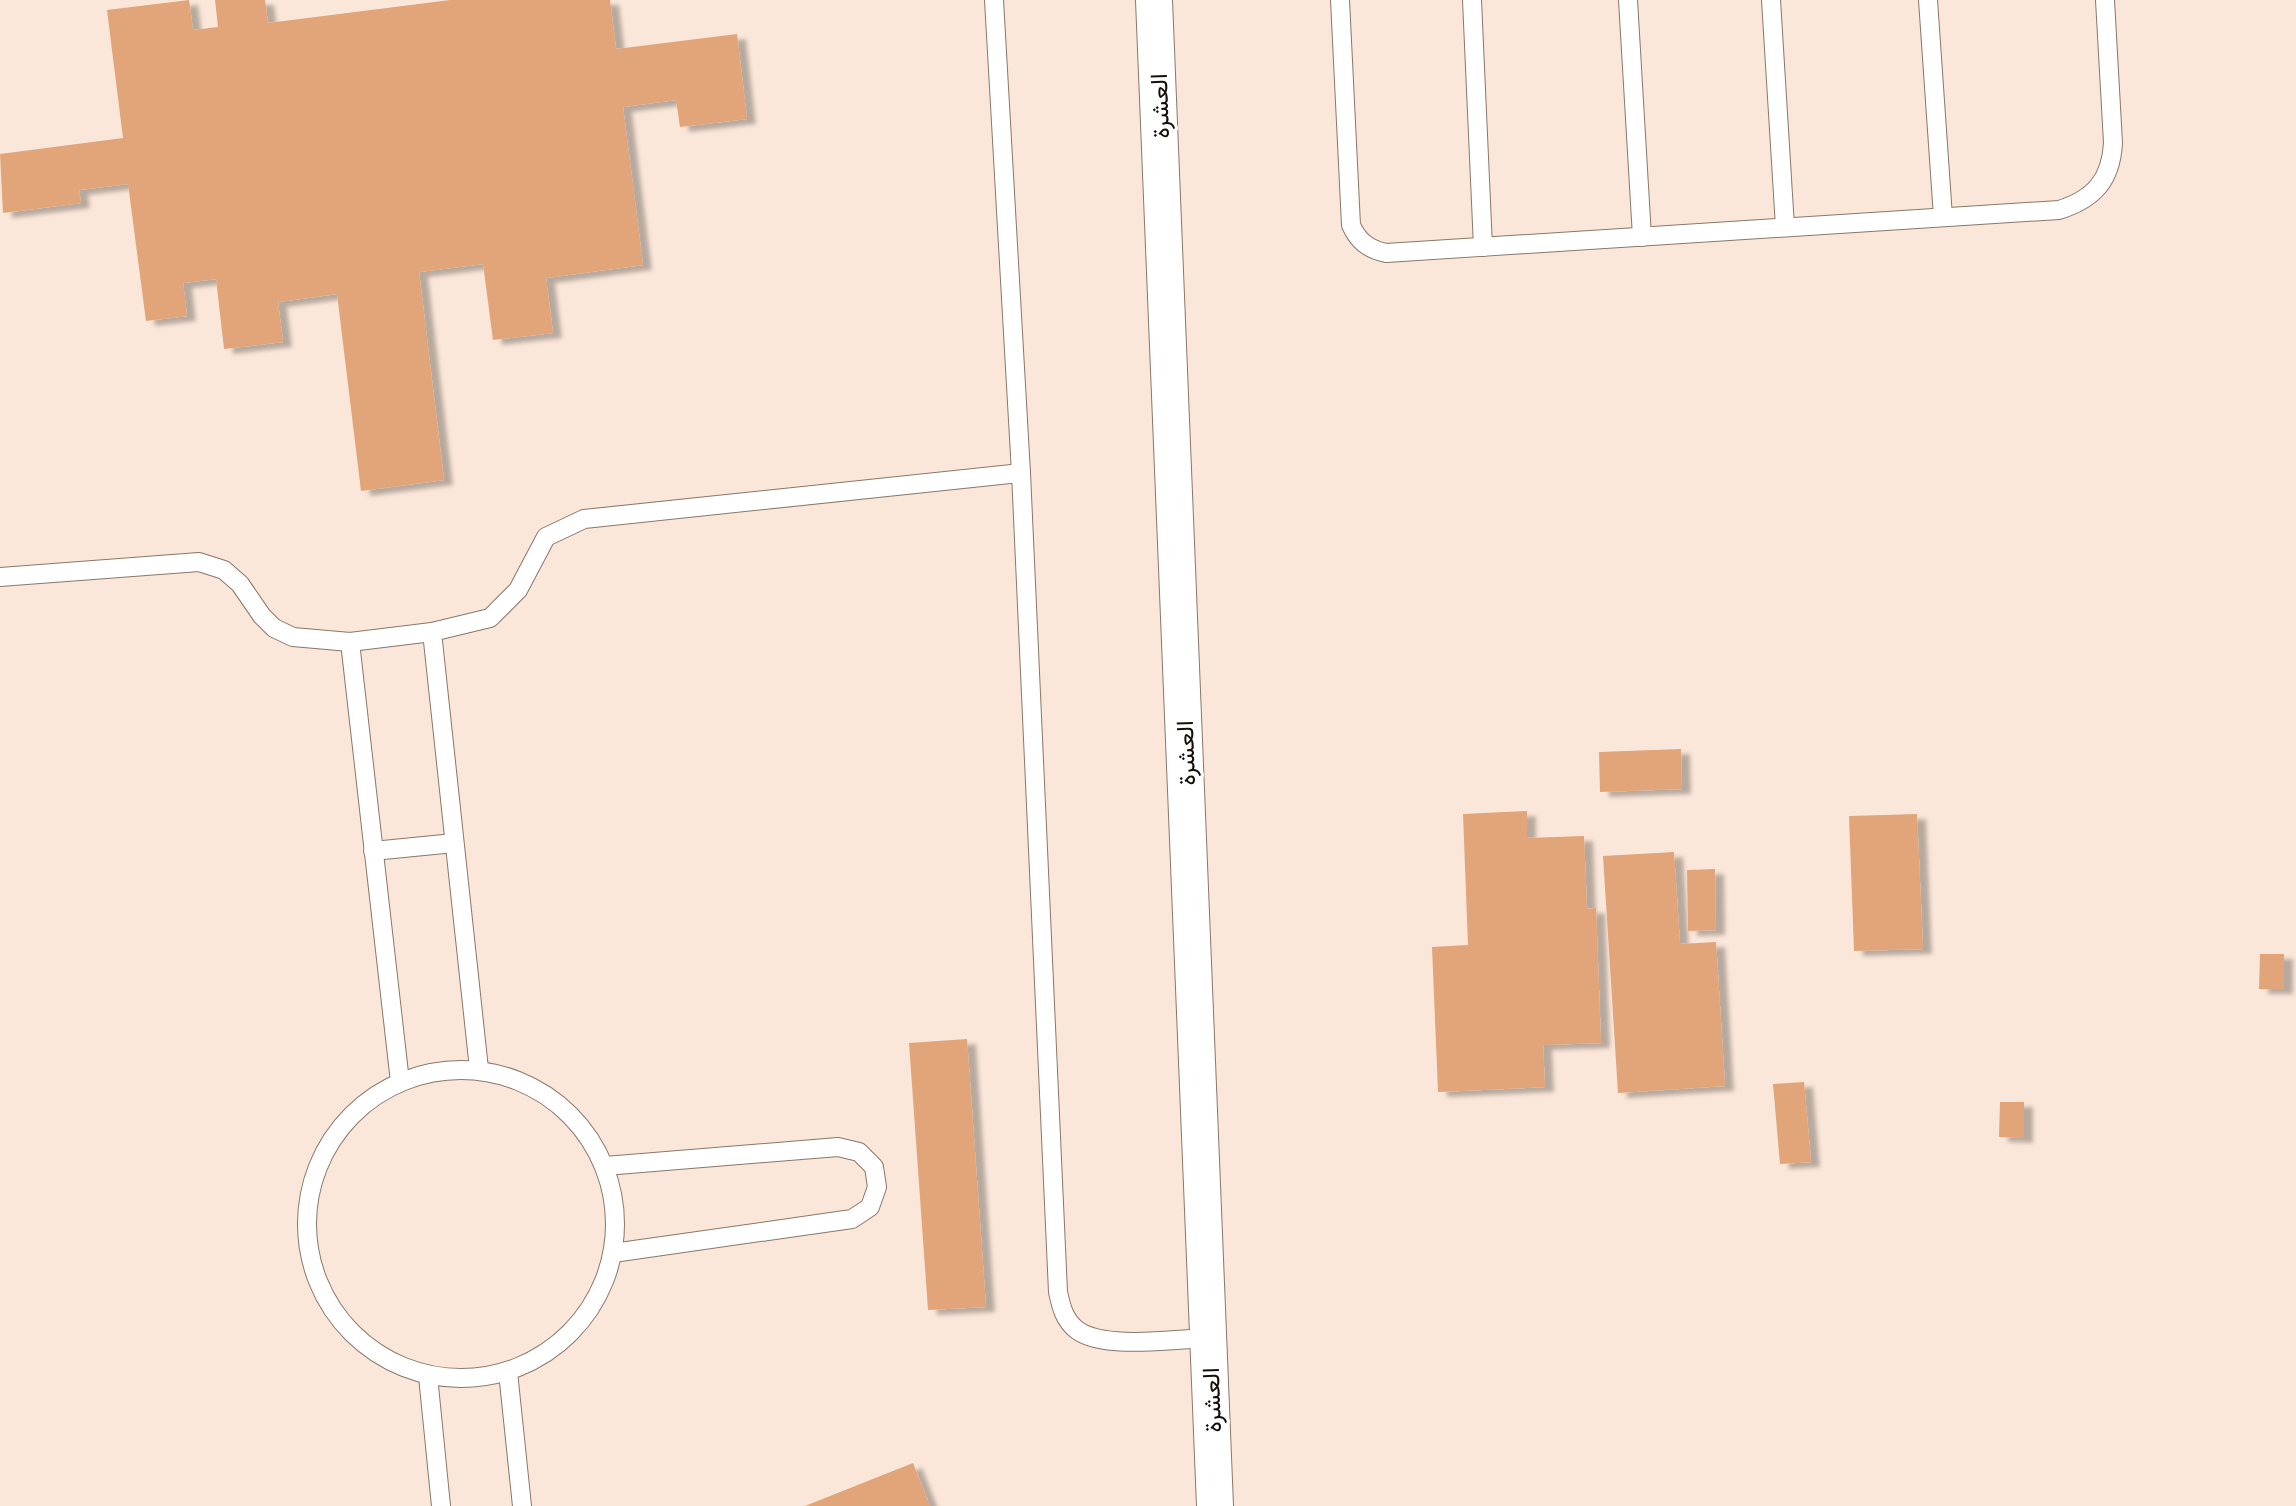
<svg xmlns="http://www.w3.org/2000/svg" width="2296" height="1506" font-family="'Archivo Narrow',Vazirmatn,sans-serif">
<defs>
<filter id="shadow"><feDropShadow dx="9" dy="5" stdDeviation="2" flood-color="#0004"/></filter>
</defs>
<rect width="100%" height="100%" fill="#fbe7d9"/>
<g fill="#e1a579" filter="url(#shadow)">
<polygon points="189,0 193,30 218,27 215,0 265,0 268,23 450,0 610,0 616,49 737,34 747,119 680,127 676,100 623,107 643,265 546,278 553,333 493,340 483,264 419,272 444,480 361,491 337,294 278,302 283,342 224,349 216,279 183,283 187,316 146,321 128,184 79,190 81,203 3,213 0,154 123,138 107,10"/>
<polygon points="1681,749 1682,789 1600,792 1599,752"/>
<polygon points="1527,811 1527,838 1584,836 1587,909 1596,908 1601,1043 1543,1045 1545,1087 1438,1092 1432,947 1468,945 1463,814"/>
<polygon points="1917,814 1923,949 1854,951 1849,816"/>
<polygon points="1674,852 1680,944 1716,942 1725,1086 1618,1093 1603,856"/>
<polygon points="1715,869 1716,930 1688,931 1687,870"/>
<polygon points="2260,954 2284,954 2284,989 2259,989"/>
<polygon points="967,1039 986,1307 928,1310 909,1043"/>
<polygon points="1804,1082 1811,1162 1780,1164 1773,1084"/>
<polygon points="2000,1102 2024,1102 2024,1138 1999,1137"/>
<polygon points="913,1463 930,1506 805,1506"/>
</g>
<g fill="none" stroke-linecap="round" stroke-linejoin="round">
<defs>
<g id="service">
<path d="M994,0L1021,473L1058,1292C1061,1306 1064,1320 1077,1330C1104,1350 1175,1339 1208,1338"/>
<path d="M1340,0L1351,225C1358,241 1368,249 1386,253L2059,210C2094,199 2111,180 2113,143L2105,0"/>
<polyline points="1472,0 1483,247"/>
<polyline points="1628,0 1642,237"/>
<polyline points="1771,0 1785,227"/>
<polyline points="1928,0 1943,217"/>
<polyline points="0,577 199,562 224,570 240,584 262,616 274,628 293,637 350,642 432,632 490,618 518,590 546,537 584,519 1021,473"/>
<polyline points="432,632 479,1069"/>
<polyline points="350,642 400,1082"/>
<polyline points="373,851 454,843"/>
<circle cx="461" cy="1224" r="154"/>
<polyline points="605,1166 838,1147 859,1152 874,1167 877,1187 870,1207 852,1219 613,1253"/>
<polyline points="508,1372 522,1506"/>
<polyline points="428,1376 441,1506"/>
</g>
<polyline id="minor" points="1154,0 1215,1506"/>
</defs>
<use href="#service" stroke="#88776a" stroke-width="20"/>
<use href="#minor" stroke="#88776a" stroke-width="38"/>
<use href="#service" stroke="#fff" stroke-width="18"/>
<use href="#minor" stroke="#fff" stroke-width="36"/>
</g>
<g text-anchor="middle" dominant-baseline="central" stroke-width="6" stroke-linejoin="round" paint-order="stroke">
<g font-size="24" fill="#140e09" stroke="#fff">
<text transform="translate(1159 106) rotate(-92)">العشرة</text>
<text transform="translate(1185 753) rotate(-92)">العشرة</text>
<text transform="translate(1211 1400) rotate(-92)">العشرة</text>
</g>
</g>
</svg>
